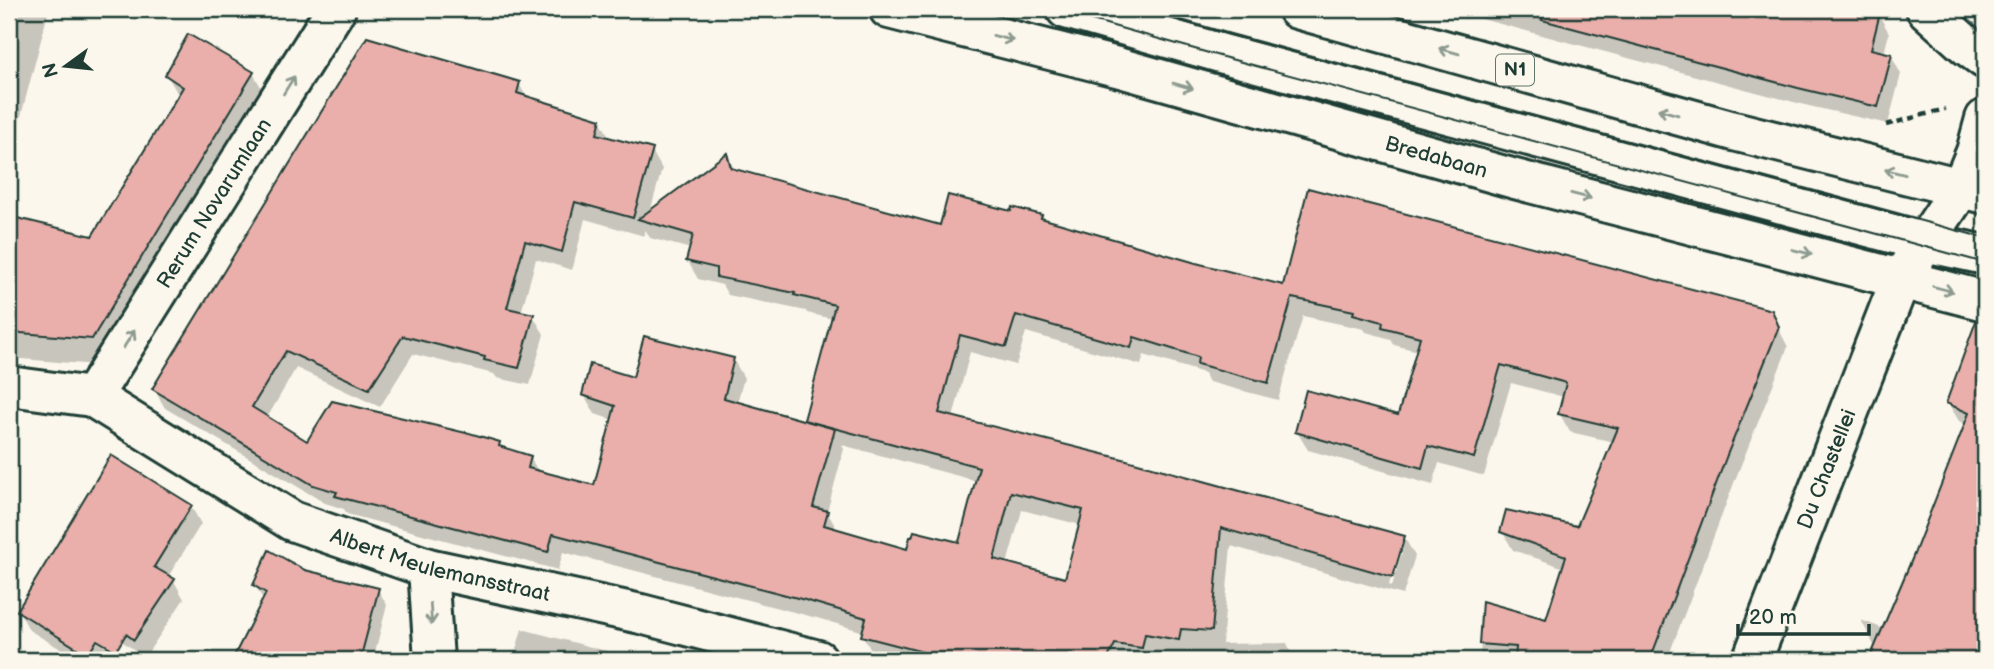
<svg xmlns="http://www.w3.org/2000/svg" width="1994" height="669" font-family="'Balsamiq Sans',sans-serif">
<rect width="100%" height="100%" fill="#fbf7ec"/>
<filter id="ink" filterUnits="userSpaceOnUse"><feTurbulence type="fractalNoise" baseFrequency=".0143" numOctaves="2"/><feDisplacementMap in="SourceGraphic" scale="14" xChannelSelector="R" yChannelSelector="G"/><feConvolveMatrix kernelMatrix="1 2 1 2 8 2 1 2 1" color-interpolation-filters="sRGB"/></filter>
<g filter="url(#ink)">
<g fill="#0003" fill-rule="evenodd">
<polygon points="9,9 49,9 9,162"/>
<polygon points="1444,9 1872,9 1879,15 1889,33 1884,54 1891,55 1901,74 1888,124 1809,106"/>
<polygon points="253,73 269,101 108,366 9,358 9,218 93,238 179,96 167,75"/>
<path d="M519,84L527,98L600,120L611,140L652,151L662,169L650,212L727,156L736,172L941,227L1012,213L1041,216L1043,221L1196,264L1284,287L1770,312L1788,347L1737,475L1667,660H1480L1483,603L1548,622L1564,568L1513,550L1502,531L1578,528L1614,442L1570,432L1559,413L1564,397L1511,383L1484,476L1439,463L1433,485L1308,450L1297,432L1399,417L1418,351L1394,345L1391,339L1366,332L1364,329L1303,316L1278,400L1209,382L1204,373L1144,355L1141,365L1026,332L1016,365L970,352L953,418L1404,537L1415,556L1403,595L1231,546L1222,644L1287,643L1291,652L1338,657L1340,660H897L873,654L863,636L864,632L817,618L563,552L558,570L347,514L344,509L325,503L165,408L154,389ZM585,219L644,236L645,229L650,238L691,249L687,260L698,279L722,285L728,295L806,311L807,313L833,319L806,420L808,423L737,403L744,378L733,359L634,379L584,395L595,414L613,420L595,487L539,473L530,457L502,448L499,443H308L267,418L296,368L380,407L413,354L494,374L497,378L530,385L544,334L533,316L521,313L536,259L572,270ZM842,445L977,481L960,544L908,551L838,531L827,512L844,449ZM1022,510L1081,525L1066,580L1007,564ZM1399,549H1403L1392,586L1389,585Z"/>
<polygon points="1961,368 1985,377 1985,500 1958,493 1966,425 1959,421 1948,403"/>
<polygon points="191,506 201,524 168,577 174,581 184,599 145,657 108,632 111,660 79,660 29,630 19,611"/>
<polygon points="1929,518 1985,540 1985,660 1874,660 1877,651 1861,620 1884,629"/>
<polygon points="305,572 378,590 387,605 373,660 236,660 264,601 255,585"/>
<polygon points="522,629 641,660 513,660"/>
</g>
<g fill="#eaafab" stroke="#1f3d34" stroke-width="2" fill-rule="evenodd">
<polygon points="1544,9 1881,9 1871,49 1892,54 1878,107 1798,88 1542,20"/>
<polygon points="188,34 254,72 92,339 9,332 9,216 92,236 183,87 165,75"/>
<path d="M367,37L520,82L517,93L601,119L597,134L653,149L633,218L575,202L562,252L525,241L507,308L534,314L519,368L484,360L485,357L403,336L369,389L286,351L252,407L307,441L332,401L466,433V432L500,442L499,446L531,456L528,468L594,485L615,406L582,395L590,364L633,377L644,336L734,358L724,398L835,429L813,507L828,511L824,525L907,549L910,537H912L914,531L959,542L979,467L804,420L835,305L794,295L795,293L716,277V268L686,261L693,235L638,219L727,153L731,168L940,225L948,195L1011,211L1012,207L1042,215L1041,218L1196,263L1283,285L1308,188L1772,310L1779,327L1727,455L1650,660H1515L1516,647L1479,644L1482,601L1546,619L1566,556L1500,532L1506,510L1577,526L1618,428L1558,414L1566,383L1501,365L1474,458L1428,446L1422,468L1295,432L1306,390L1398,415L1420,337L1382,327L1383,322L1353,314L1354,311L1292,298L1268,383L1197,364L1198,357L1134,337L1131,348L1016,315L1006,347L960,335L939,413L1123,459L1405,536L1393,577L1221,528L1212,631L1181,629L1179,640L1145,634L1142,648L1115,644L1107,660H954L861,636L866,618L805,600L553,534L548,552L335,496L337,492L313,485L152,389ZM1011,492L1083,510L1065,578L994,559Z"/>
<polygon points="1976,321 1985,322 1985,660 1869,660 1912,559 1969,413 1946,403"/>
<polygon points="111,455 192,505 154,567 175,579 134,640 126,634 116,651 97,640 88,655 17,611"/>
<polygon points="269,550 305,570 379,588 360,660 232,660 266,593 253,585"/>
</g>
<g fill="none" stroke-linecap="round" stroke-linejoin="round">
<defs>
<g id="minor">
<polyline points="1066,9 1224,54 1924,242 1985,255"/>
<polyline points="1926,9 1966,45 1985,59"/>
<path id="s1" d="M9,386L92,397L292,521L428,568L641,614L818,660"/>
<path id="s2" d="M92,397L336,9"/>
<polyline points="428,568 434,660"/>
<path id="s3" d="M1752,660L1901,278L1961,188L1976,152L1985,119"/>
</g>
<g id="major">
<path id="s4" d="M889,9L1117,67L1515,179L1985,301"/>
<polyline points="1297,9 1734,131 1985,194"/>
</g>
</defs>
<use href="#minor" stroke="#1f3d34" stroke-width="44"/>
<use href="#major" stroke="#1f3d34" stroke-width="44"/>
<polyline stroke="#1f3d34" stroke-width="4.5" stroke-dasharray="7 5" stroke-linecap="butt" points="1886,125 1945,109"/>
<use href="#minor" stroke="#fbf7ec" stroke-width="38"/>
<use href="#major" stroke="#fbf7ec" stroke-width="38"/>
<g stroke="#1f3d34" stroke-width="2">
<polyline points="1053,9 1223,57 1985,263"/>
<polyline points="1138,9 1229,35 1985,238"/>
</g>
</g>
<defs><path id="oneway-shaft" d="M-6 0H5M1.5-3L5.5 0L1.5 3" fill="none" stroke-width="1.6" stroke-linecap="round" stroke-linejoin="round" transform="scale(1.75)"/></defs>
<g stroke="#8d9a90">
<use href="#oneway-shaft" transform="translate(1003 38) rotate(14)"/>
<use href="#oneway-shaft" transform="translate(1449 51) rotate(-164)"/>
<use href="#oneway-shaft" transform="translate(289 85) rotate(-58)"/>
<use href="#oneway-shaft" transform="translate(1183 86) rotate(16)"/>
<use href="#oneway-shaft" transform="translate(1668 112) rotate(-164)"/>
<use href="#oneway-shaft" transform="translate(1895 172) rotate(-166)"/>
<use href="#oneway-shaft" transform="translate(1581 196) rotate(14)"/>
<use href="#oneway-shaft" transform="translate(1802 252) rotate(14)"/>
<use href="#oneway-shaft" transform="translate(1943 289) rotate(15)"/>
<use href="#oneway-shaft" transform="translate(129 339) rotate(-58)"/>
<use href="#oneway-shaft" transform="translate(431 614) rotate(86)"/>
</g>
</g>
<g text-anchor="middle" dominant-baseline="central" stroke-width="6" stroke-linejoin="round" paint-order="stroke">
<rect fill="#fbf7ec" stroke="#61756b" stroke-width="2" x="1496" y="54.5" width="38" height="31" rx="5"/>
<g font-size="19" font-weight="bold" fill="#1f3d34">
<text x="1515" y="70">N1</text>
</g>
<g font-size="21" fill="#1f3d34" stroke="#fbf7ec">
<text stroke="none"><textPath href="#s4" startOffset="567">Bredabaan</textPath></text>
<text stroke="none"><textPath href="#s2" startOffset="229">Rerum Novarumlaan</textPath></text>
<text stroke="none"><textPath href="#s3" startOffset="205">Du Chastellei</textPath></text>
<text stroke="none"><textPath href="#s1" startOffset="474">Albert Meulemansstraat</textPath></text>
</g>
</g>
<rect width="1994" height="669" fill="none" stroke="#fbf7ec" stroke-width="35"/>
<rect x="18" y="18" width="1959" height="634" fill="none" stroke="#1f3d34" stroke-width="2.5" filter="url(#ink)"/>
<g transform="translate(66 66) rotate(255)" stroke="#fbf7ec" stroke-width="5" paint-order="stroke">
<path d="M0-5L12 26L0 18L-12 26Z" fill="#1f3d34"/>
<text y="-10" font-size="19" font-weight="bold" text-anchor="middle" fill="#1f3d34">N</text>
</g>
<path d="M1738 624v10h131v-10" fill="none" stroke="#1f3d34" stroke-width="3.5"/>
<text x="1749" y="624" font-size="21" fill="#1f3d34" stroke="#fbf7ec" stroke-width="5" paint-order="stroke">20 m</text>
</svg>
